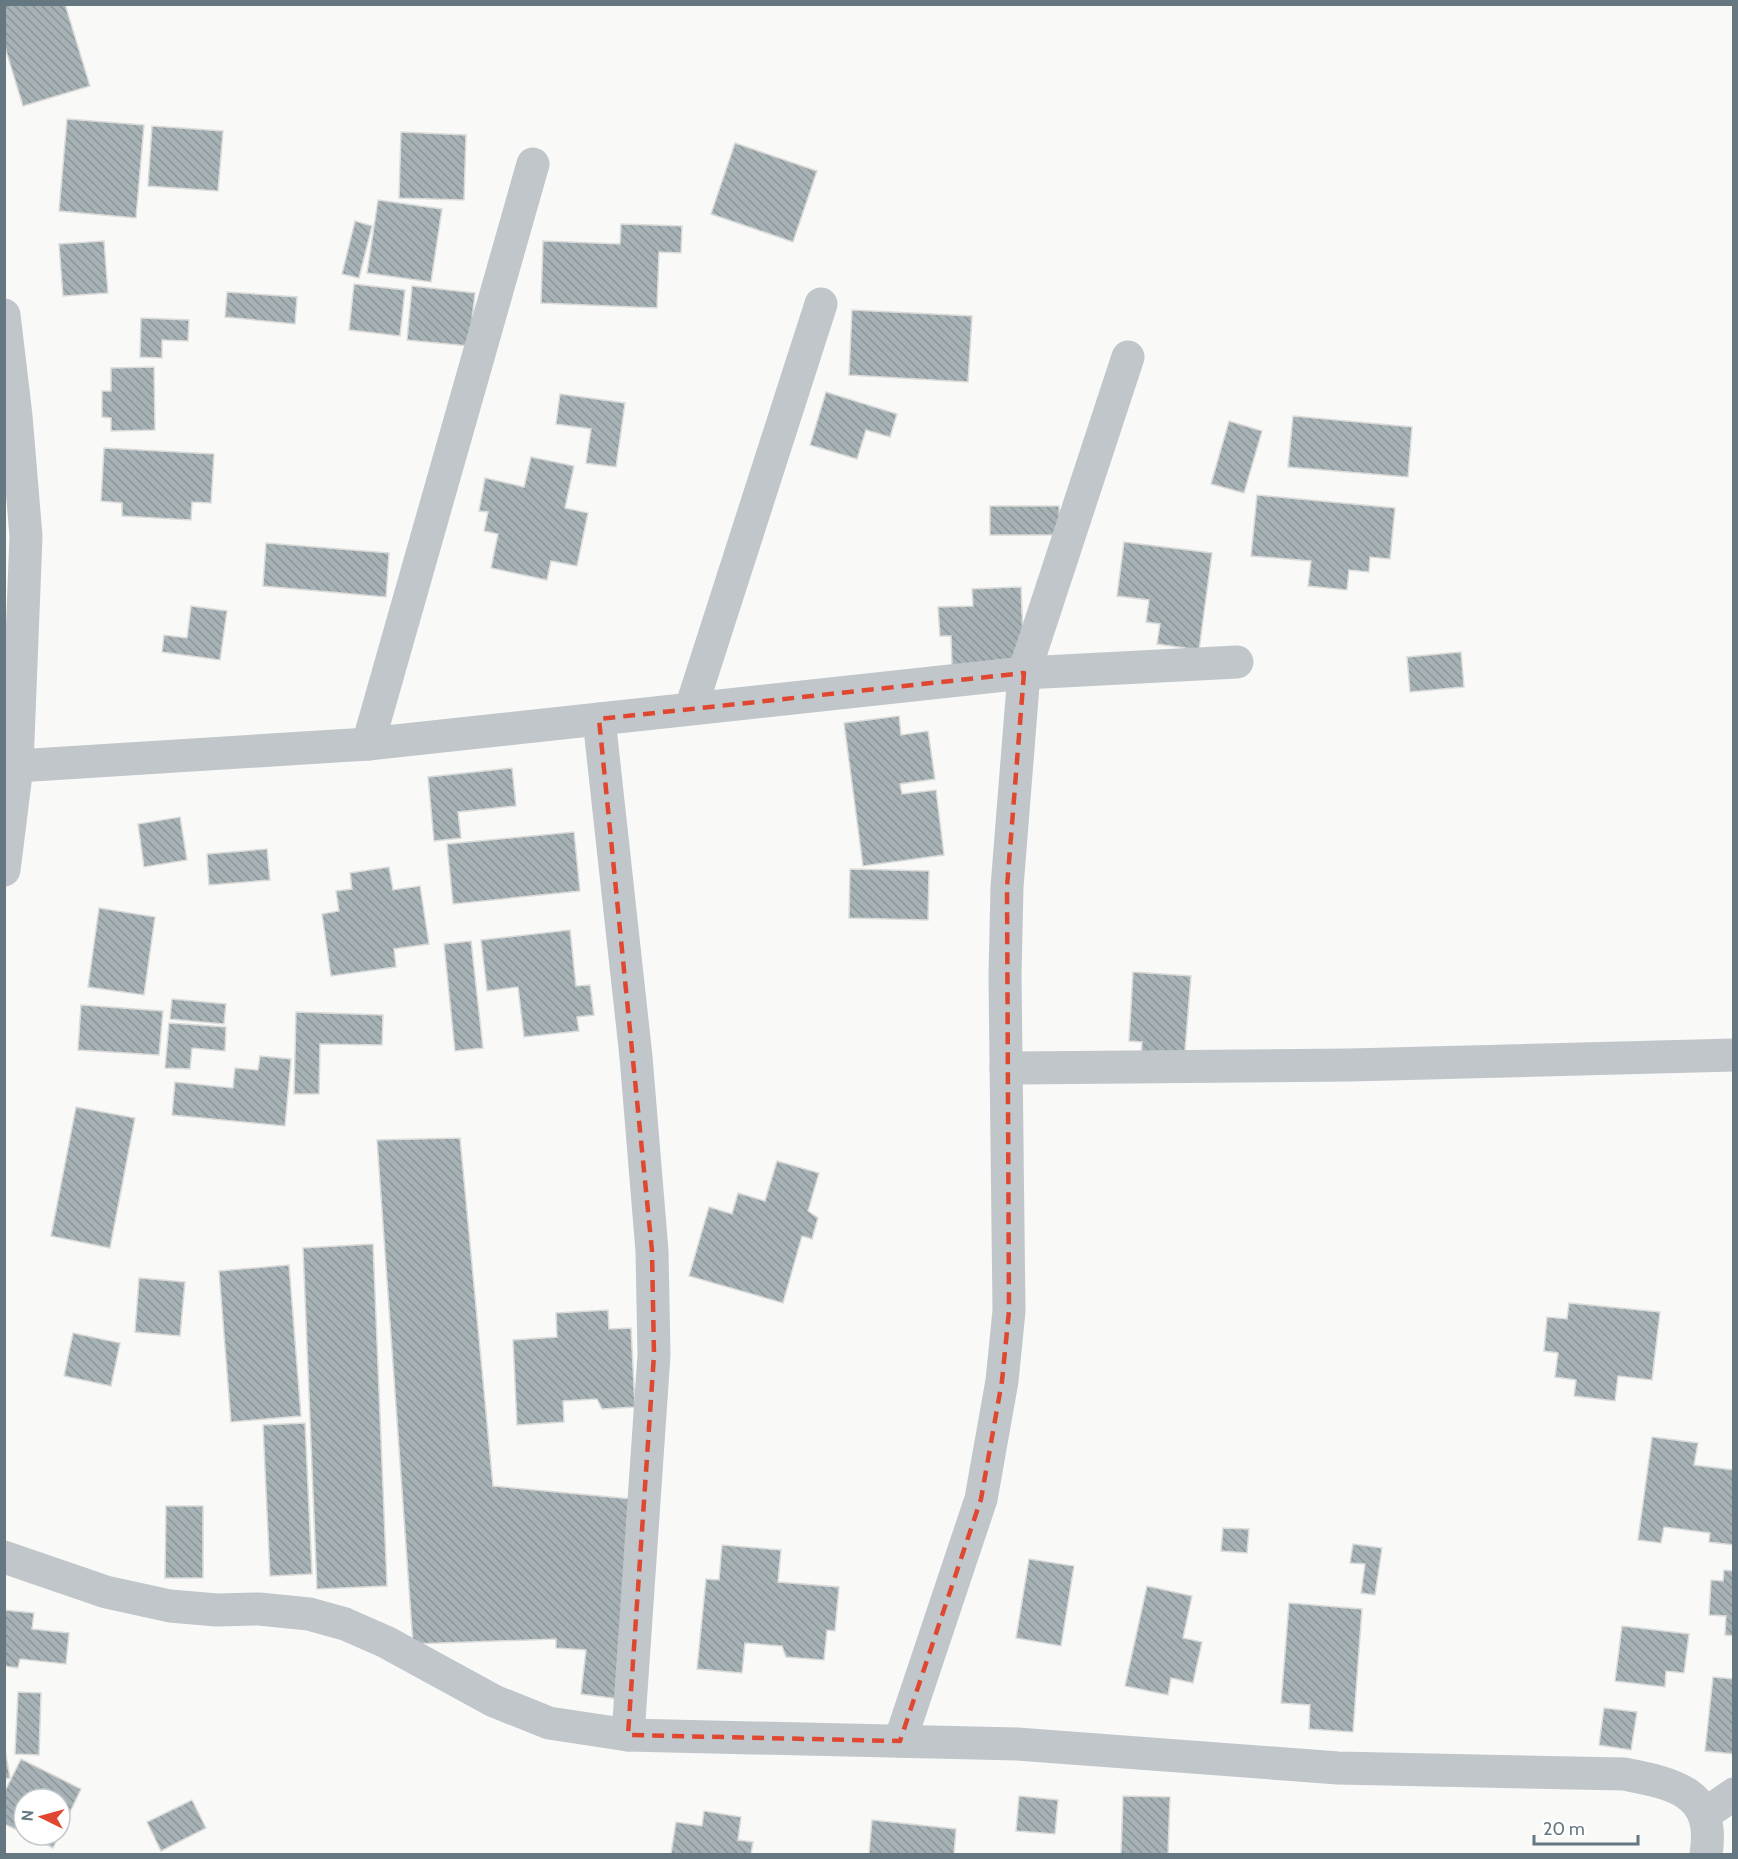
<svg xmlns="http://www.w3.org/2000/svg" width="1738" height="1859" font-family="Cabin,sans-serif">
<defs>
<pattern id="building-back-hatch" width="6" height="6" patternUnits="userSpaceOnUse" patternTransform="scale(1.5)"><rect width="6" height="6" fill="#a7b2b6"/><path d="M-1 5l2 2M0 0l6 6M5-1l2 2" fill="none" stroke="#8c9699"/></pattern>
</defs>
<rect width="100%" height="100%" fill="#f9f9f7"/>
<g fill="url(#building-back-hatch)" stroke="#dbdbd9" stroke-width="1.5">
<polygon points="4,4 65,4 90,86 23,106 4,44"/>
<polygon points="67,119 144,125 136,218 59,211"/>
<polygon points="152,126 223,131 218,191 148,186"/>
<polygon points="401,132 466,135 464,200 399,198"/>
<polygon points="735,143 817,171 793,242 711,214"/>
<polygon points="378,200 442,209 431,282 367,273"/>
<polygon points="355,221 372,226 359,278 342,274"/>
<polygon points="621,224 682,226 681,253 659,252 657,308 541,303 543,241 620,244"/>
<polygon points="104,241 108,293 63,296 59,244"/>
<polygon points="354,284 405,290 400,336 349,330"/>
<polygon points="412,286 475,293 469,346 407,340"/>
<polygon points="227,292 297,297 295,324 225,317"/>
<polygon points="852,310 972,316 968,382 849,375"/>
<polygon points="141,318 189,320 188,341 162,340 162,358 140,357"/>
<polygon points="154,367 155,430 111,431 111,418 102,417 102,391 111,391 111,368"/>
<polygon points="826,392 897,414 890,437 866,430 857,459 810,445"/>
<polygon points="560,394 625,403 616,467 586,463 591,429 556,424"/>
<polygon points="1293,416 1412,427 1408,477 1288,467"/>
<polygon points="1229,421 1262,431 1244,493 1211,484"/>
<polygon points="104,448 214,454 211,503 192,502 191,520 122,516 122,503 101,501"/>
<polygon points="531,457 574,466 565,508 588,513 577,566 551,561 547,580 491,568 498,534 484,531 488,512 479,511 485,478 524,487"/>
<polygon points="1257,495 1395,508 1390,559 1370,557 1369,572 1349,570 1347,590 1308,586 1311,561 1251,556"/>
<polygon points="990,506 1059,506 1060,535 990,535"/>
<polygon points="1124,542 1212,553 1199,650 1157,644 1160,624 1146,622 1149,600 1117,596"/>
<polygon points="266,543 389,553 386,597 263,586"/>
<polygon points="1021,587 1024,663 952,666 951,636 940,636 938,607 973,606 972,589"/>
<polygon points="191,606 227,611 220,660 162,652 164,635 187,638"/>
<polygon points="1461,652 1464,687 1410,692 1407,657"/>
<polygon points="899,716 901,735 928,731 935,779 900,784 902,794 936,790 944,855 863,866 844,723"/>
<polygon points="512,768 516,806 458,812 461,838 434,841 428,777"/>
<polygon points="180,817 187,860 144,867 138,824"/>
<polygon points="574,832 580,891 453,904 447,844"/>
<polygon points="267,849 270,880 209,885 207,854"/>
<polygon points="389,867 393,890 420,886 429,944 394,949 396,967 331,976 322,914 339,911 336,891 352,889 350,873"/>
<polygon points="850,869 929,871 928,920 849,918"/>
<polygon points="99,908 155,917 144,995 88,987"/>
<polygon points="570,930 576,986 590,985 594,1015 577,1017 579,1031 524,1037 518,987 487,991 481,940"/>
<polygon points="471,941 483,1048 455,1051 444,944"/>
<polygon points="1133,972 1191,976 1184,1063 1141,1060 1142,1042 1129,1041"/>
<polygon points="172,999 226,1004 224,1024 170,1019"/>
<polygon points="81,1005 163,1011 159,1055 78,1050"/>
<polygon points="296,1012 383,1015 382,1045 320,1044 319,1094 294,1094"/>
<polygon points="169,1023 226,1027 225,1051 192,1048 190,1069 165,1068"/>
<polygon points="260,1056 291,1059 285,1126 172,1115 175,1082 233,1088 235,1068 258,1070"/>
<polygon points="76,1107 135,1118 110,1248 51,1236"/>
<polygon points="460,1138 493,1486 632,1499 619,1699 581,1694 586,1650 556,1648 556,1639 413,1644 377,1140"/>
<polygon points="777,1161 819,1173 808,1211 818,1218 812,1239 802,1236 783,1303 689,1276 709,1207 732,1214 738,1193 765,1201"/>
<polygon points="373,1244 387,1586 317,1589 303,1248"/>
<polygon points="289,1265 301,1416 231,1422 219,1271"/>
<polygon points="139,1278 185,1282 180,1336 135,1332"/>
<polygon points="1569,1303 1660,1312 1652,1380 1618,1376 1615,1401 1574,1396 1576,1380 1555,1377 1558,1353 1544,1351 1547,1317 1567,1319"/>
<polygon points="608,1310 609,1329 631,1328 635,1407 602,1409 597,1399 563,1401 564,1422 517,1425 513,1340 557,1337 556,1313"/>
<polygon points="73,1333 120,1343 111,1386 64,1376"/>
<polygon points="305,1423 312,1574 270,1576 263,1425"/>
<polygon points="1652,1437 1698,1443 1694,1465 1734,1470 1734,1545 1709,1542 1710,1533 1664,1527 1661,1543 1638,1540"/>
<polygon points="166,1506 203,1506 203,1578 165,1578"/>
<polygon points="1223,1528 1249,1529 1247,1553 1221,1551"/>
<polygon points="1353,1544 1382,1548 1375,1595 1361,1593 1365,1564 1350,1563"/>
<polygon points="722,1545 781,1550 778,1582 839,1587 835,1631 827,1630 824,1660 786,1657 782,1646 745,1643 742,1673 697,1669 706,1579 719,1580"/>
<polygon points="1029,1559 1074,1566 1061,1646 1016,1638"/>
<polygon points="1724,1570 1734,1571 1734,1636 1725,1635 1726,1616 1709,1615 1711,1580 1723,1581"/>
<polygon points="1147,1586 1192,1596 1183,1638 1202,1642 1193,1683 1171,1678 1168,1695 1125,1686"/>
<polygon points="1289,1603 1362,1609 1353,1732 1309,1729 1310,1705 1281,1703"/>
<polygon points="4,1610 34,1613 32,1629 69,1633 66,1664 20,1659 18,1668 4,1666"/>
<polygon points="1622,1626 1689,1634 1684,1673 1666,1671 1665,1687 1615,1681"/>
<polygon points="1713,1677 1734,1679 1734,1754 1705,1751"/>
<polygon points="18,1692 41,1693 39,1755 15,1754"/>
<polygon points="1604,1708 1637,1712 1631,1750 1599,1745"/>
<polygon points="4,1744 10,1778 4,1779"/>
<polygon points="21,1759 81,1789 60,1833 60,1799 24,1799 24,1833 4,1824 4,1793"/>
<polygon points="1019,1796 1058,1800 1055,1834 1016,1831"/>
<polygon points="1123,1796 1170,1797 1168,1854 1121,1854"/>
<polygon points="192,1800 206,1828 161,1851 147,1822"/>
<polygon points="704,1811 741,1817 738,1840 753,1842 751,1854 671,1854 676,1822 702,1826"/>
<polygon points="872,1820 956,1829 954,1854 869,1854"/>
<polygon points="27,1835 59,1835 53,1848"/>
</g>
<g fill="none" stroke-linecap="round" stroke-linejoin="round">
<g stroke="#c0c6c9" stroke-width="33">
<polyline points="4,315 16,416 26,536 17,766 4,870"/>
<polyline points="691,708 821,304"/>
<polyline points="599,719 636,1057 652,1251 654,1355 628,1735"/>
<polyline points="368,744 533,164"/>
<polyline points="17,766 368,744 1024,673 1237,662"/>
<polyline points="1006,1068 1350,1065 1734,1055"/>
<path d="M4,1557L106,1592L170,1606L217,1610L259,1609L309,1614L345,1624L386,1642L494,1701L549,1723L628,1735L1017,1744L1338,1768L1624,1774C1675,1784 1716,1792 1706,1854"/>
<polyline points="900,1741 981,1499 1002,1381 1009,1311 1005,975 1007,887 1024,673 1128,357"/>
<polyline points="1705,1814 1734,1794"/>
</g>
</g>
<path fill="none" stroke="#e04730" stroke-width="4.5" stroke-dasharray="12 8" stroke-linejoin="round" d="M1024,673L1007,887L1009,1311L1002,1381L981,1499L900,1741L628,1735L654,1355L652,1251L599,719Z"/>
<rect width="1738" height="1859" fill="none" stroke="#657881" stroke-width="12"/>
<g transform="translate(42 1817) rotate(275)"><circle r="28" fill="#ffffff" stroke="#c1c9cd" stroke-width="1.5"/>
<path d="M0-4.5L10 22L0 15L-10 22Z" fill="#e04730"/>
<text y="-9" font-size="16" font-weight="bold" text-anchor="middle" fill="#657881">N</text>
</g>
<path d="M1534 1835v9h104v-9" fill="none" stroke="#657881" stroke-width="3"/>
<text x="1543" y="1835" font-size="18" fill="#657881" stroke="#ffffff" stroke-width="4.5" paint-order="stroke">20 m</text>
</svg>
